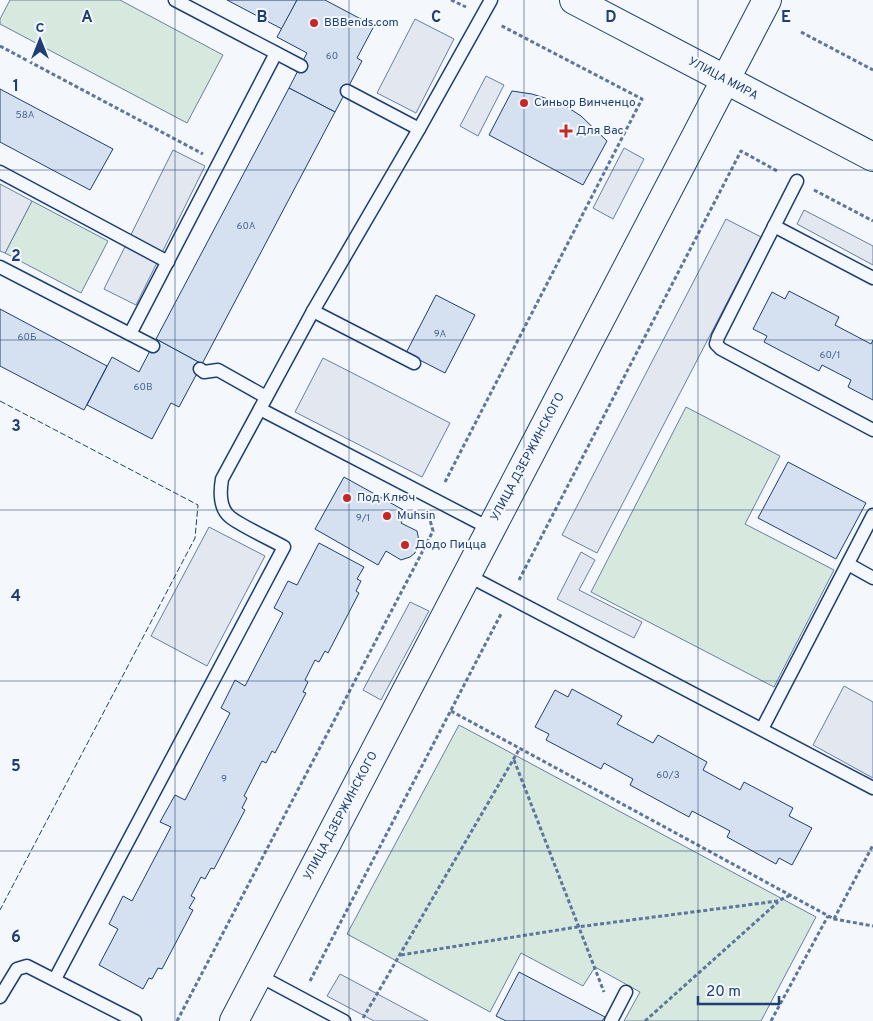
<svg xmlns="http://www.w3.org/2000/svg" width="873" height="1021" font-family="Overpass,sans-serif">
<rect width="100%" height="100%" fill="#f4f7fb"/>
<g fill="#d7e8df" stroke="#687fa3">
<polygon points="10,0 120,0 223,55 187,123 0,24 0,19"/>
<polygon points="32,201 108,241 81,293 5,253"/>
<polygon points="686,407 780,456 745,524 834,570 774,687 591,592"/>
<polygon points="459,725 816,917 761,1021 624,1021 640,992 595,967 583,986 521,953 490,1012 347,934"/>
</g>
<g fill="#e3e8f0" stroke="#687fa3">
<polygon points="415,19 454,39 416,113 377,93"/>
<polygon points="486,76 504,85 478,136 460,126"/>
<polygon points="624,148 644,159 613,219 593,208"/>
<polygon points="173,150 205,166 136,305 104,289"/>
<polygon points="0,184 32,201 5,253 0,251"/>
<polygon points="804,210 873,246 873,265 797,224"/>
<polygon points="726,219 761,237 597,553 562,535"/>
<polygon points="323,358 450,423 422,477 295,412"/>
<polygon points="209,527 265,556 207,666 151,636"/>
<polygon points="581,552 595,560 579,590 642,622 634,638 557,599"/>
<polygon points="410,602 429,611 381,700 363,690"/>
<polygon points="844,686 873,702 873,778 813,745"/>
<polygon points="340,974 428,1021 374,1021 327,996"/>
</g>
<g fill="#d5e0f0" stroke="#1d3f73">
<polygon points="227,0 297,0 282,29"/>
<polygon points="297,0 325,0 374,26 357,58 362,61 335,112 289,88 307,53 277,37"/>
<polygon points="289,88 335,112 202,364 156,339"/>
<polygon points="0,89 113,149 90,190 0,142"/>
<polygon points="512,91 532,94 561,103 581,116 607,141 583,185 489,135"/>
<polygon points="789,291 839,317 835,325 871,344 873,340 873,400 848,387 851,380 822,365 819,371 764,342 767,336 753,329 772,292 785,299"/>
<polygon points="436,295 475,315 445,373 406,353"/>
<polygon points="0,309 107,366 84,410 0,366"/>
<polygon points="156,339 202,364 179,407 171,403 152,439 87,405 112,357 139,372"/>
<polygon points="788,462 866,503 836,559 758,518"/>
<polygon points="344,477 407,512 401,523 417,531 419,541 415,553 410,557 401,560 386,551 378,565 315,529"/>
<polygon points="319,543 364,567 357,579 361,581 356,591 359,593 328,653 325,651 319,662 315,660 305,680 308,682 303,692 306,693 275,753 272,751 266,763 262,761 244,796 247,798 242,808 245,810 214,869 211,868 205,879 201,877 191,896 195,898 189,908 193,910 162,969 158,968 152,979 149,978 143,989 99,965 118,929 109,924 123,896 132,901 171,827 160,822 175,795 185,800 230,713 221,708 235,680 245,686 283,613 274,608 288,581 297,585"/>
<polygon points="572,689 622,716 617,724 653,743 658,735 707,762 703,770 740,790 744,782 793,808 789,816 812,828 792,865 779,858 776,864 727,837 730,831 692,811 689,817 630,785 633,779 604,763 601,769 546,740 549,734 535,727 555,690 568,697"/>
<polygon points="519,972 605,1017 602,1021 506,1021 496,1016"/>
</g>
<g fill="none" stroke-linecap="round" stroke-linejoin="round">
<defs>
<g id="lane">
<polyline points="175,0 301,66"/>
<polyline points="347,91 419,129"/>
<polyline points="0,172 168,262"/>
<polyline points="797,181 718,337 716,344 721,349 873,430"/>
<polyline points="774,226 873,278"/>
<polyline points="0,267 153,346"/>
<polyline points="313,311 414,363"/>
<polyline points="130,334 276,53"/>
<polyline points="200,369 204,372 218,370 266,397"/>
<polyline points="260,409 491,529"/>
<polyline points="848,564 873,578"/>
<polyline points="467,575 873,788"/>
<polyline points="762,729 873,515"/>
<polyline points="258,975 344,1021"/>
<path d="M55,979L284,547C272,540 237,524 229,516C219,507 220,491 222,479L313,311L419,129L491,0"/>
<polyline points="0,997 17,969 27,966 135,1021"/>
<polyline points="611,1021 626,992"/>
</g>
<polyline id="secondary" points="234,1021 767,0"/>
<polyline id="primary" points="574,0 873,157"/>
</defs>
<use href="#lane" stroke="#1d3f73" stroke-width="15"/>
<use href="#secondary" stroke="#1d3f73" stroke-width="30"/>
<use href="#primary" stroke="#1d3f73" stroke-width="30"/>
<g stroke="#5e769c" stroke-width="3" stroke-dasharray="4 2.5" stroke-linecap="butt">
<polyline points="451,0 466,7"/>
<polyline points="801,32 873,70"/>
<polyline points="0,46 203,154"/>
<polyline points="814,190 873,221"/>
<polyline points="445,482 642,99 500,25"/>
<polyline points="519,580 741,151 779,172"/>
<polyline points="451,711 834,919 873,926"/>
<polyline points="514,760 604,992"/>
<polyline points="834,919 873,845"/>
<polyline points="401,955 577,927 778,901 791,895"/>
<polyline points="310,981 501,614"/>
<polyline points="363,1018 520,748"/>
<polyline points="177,1021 416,564 433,531 430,520"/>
<polyline points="645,1021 778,902"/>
<polyline points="771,1021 828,916"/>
</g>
<use href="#lane" stroke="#f4f7fb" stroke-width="12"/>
<use href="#secondary" stroke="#f4f7fb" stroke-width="28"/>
<use href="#primary" stroke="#f4f7fb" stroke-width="28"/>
<polyline stroke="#1d3f73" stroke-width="1" stroke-dasharray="6 2.5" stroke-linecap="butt" points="0,401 198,505 195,538 0,910"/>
</g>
<path fill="none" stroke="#1d3f73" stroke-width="1" stroke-opacity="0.55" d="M175,0V1021M349,0V1021M524,0V1021M698,0V1021M0,170H873M0,340H873M0,510H873M0,681H873M0,851H873"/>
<g fill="#c62828" stroke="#f4f7fb" stroke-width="2">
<circle cx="314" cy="23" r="5"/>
<circle cx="524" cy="103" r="5"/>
<path d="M563.5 123.5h5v5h5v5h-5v5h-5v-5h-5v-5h5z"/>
<circle cx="347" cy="498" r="5"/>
<circle cx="387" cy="516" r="5"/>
<circle cx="405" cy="545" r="5"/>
</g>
<g text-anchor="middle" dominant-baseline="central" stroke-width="4" stroke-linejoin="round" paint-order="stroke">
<g font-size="10" fill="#4b6792">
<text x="332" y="56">60</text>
<text x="25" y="115">58А</text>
<text x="246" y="226">60А</text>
<text x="440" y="334">9А</text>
<text x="27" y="337">60Б</text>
<text x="830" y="355">60/1</text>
<text x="143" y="387">60В</text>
<text x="363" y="518">9/1</text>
<text x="668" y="775">60/3</text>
<text x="224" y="779">9</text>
</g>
<g font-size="12" fill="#1d3f73" stroke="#f4f7fb" text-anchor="start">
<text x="324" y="23">BBBends.com</text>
<text x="534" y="103">Синьор Винченцо</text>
<text x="576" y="131">Для Вас</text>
<text x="357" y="498">Под Ключ</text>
<text x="397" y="516">Muhsin</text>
<text x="415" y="545">Додо Пицца</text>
</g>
<g font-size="12" fill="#1d3f73" stroke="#f4f7fb">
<text transform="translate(723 79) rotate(28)">УЛИЦА МИРА</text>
<text transform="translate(528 457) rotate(-62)">УЛИЦА ДЗЕРЖИНСКОГО</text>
<text transform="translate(341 816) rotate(-62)">УЛИЦА ДЗЕРЖИНСКОГО</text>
</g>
</g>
<g font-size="16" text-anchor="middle" font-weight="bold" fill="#1d3f73" stroke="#f4f7fb" stroke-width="4" stroke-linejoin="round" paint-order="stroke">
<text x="87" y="22">A</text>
<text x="262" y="22">B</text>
<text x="436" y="22">C</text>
<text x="611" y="22">D</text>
<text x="786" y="22">E</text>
<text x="16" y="91">1</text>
<text x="16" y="261">2</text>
<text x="16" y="431">3</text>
<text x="16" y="601">4</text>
<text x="16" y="771">5</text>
<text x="16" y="942">6</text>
</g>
<g transform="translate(40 40)" stroke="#f4f7fb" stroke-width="4" paint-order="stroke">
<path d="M0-4L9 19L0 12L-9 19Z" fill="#1d3f73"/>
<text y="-8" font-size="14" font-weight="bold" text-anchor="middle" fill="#1d3f73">С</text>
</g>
<path d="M698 996v8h81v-8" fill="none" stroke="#1d3f73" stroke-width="2.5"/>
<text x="706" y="996" font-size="15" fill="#1d3f73" stroke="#f4f7fb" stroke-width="4" paint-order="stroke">20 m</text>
</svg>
